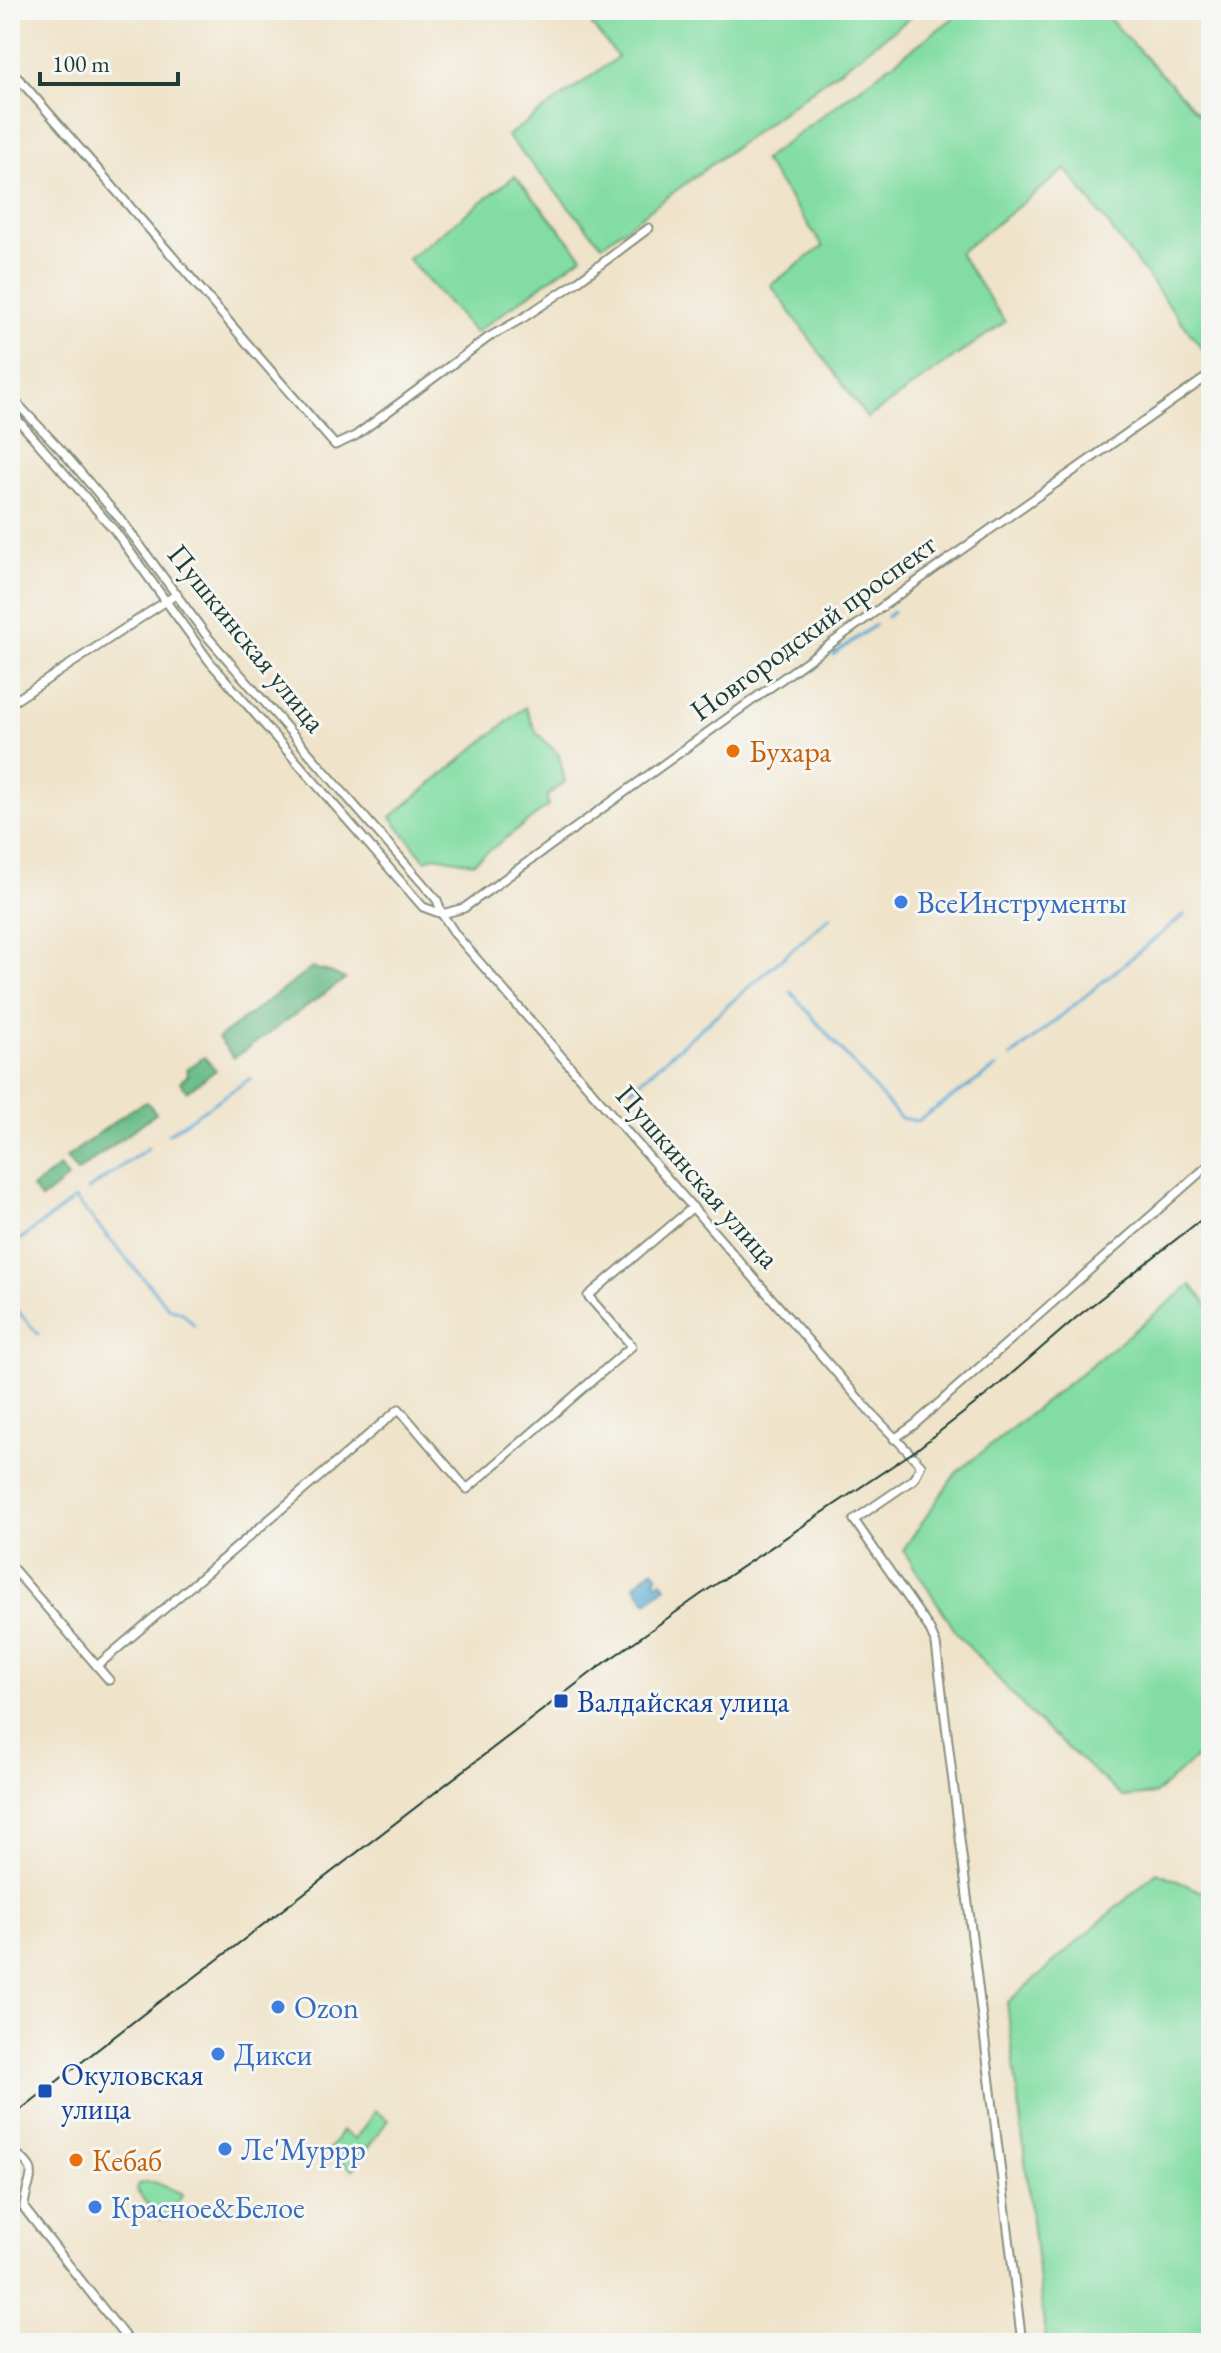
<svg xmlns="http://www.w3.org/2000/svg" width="1221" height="2353" font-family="'EB Garamond',serif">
<rect width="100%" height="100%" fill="#f6f6f2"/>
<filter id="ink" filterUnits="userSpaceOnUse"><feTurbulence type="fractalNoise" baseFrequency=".0125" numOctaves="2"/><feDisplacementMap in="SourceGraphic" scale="16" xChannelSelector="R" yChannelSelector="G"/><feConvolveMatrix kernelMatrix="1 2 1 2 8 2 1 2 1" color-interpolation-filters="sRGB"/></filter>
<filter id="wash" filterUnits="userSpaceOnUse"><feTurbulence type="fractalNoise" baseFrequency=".006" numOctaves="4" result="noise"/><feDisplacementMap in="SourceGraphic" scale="32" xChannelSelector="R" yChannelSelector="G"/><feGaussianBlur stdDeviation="1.8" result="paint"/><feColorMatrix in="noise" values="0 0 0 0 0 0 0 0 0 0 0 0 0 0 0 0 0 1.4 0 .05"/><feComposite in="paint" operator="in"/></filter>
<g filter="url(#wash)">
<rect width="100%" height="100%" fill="#efe3c9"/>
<g fill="#83dda3" stroke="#518d6c" stroke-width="2">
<polygon points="579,10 921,10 602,245 507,136 618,57"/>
<polygon points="964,10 1101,10 1211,127 1211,350 1206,354 1066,169 959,253 1005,322 867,418 771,285 823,246 763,160"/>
<polygon points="515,176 582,256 475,333 408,259"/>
<polygon points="525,707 537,733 559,755 565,782 547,796 548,806 473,863 435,856 425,860 391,817"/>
<polygon points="1191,1285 1211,1309 1211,1744 1155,1794 1123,1797 1036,1720 958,1635 903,1550 956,1473"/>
<polygon points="1157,1872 1211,1896 1211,2343 1046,2343 1007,2003"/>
<polygon points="375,2111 388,2120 352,2170 327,2153 342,2131 355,2139"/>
<polygon points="145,2182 154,2182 181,2193 182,2196 166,2219 159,2219 136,2190 138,2184"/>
</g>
<g fill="#6abc89" stroke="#447c5e" stroke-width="2">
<polygon points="312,968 330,972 345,979 234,1058 218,1038"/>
<polygon points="204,1057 216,1070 187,1091 180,1082 188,1075 186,1070"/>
<polygon points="147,1102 156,1113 77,1172 66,1158 130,1110"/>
<polygon points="59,1167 68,1178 41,1199 32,1188"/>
</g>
<polygon fill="#5aaad4" stroke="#3c7484" stroke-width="2" points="653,1569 658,1574 655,1580 658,1583 662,1581 666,1587 647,1602 634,1585"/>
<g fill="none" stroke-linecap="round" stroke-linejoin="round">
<g stroke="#5aaad4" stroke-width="3">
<polyline points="887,617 893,612"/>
<polyline points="833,655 875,625"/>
<polyline points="804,676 821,664"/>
<polyline points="791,992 900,1118 917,1121 997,1067"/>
<polyline points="1011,1057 1184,915"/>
<polyline points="631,1089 831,916"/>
<polyline points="168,1134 251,1078"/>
<polyline points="88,1190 148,1148"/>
<polyline points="10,1247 75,1199 169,1308 183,1313 194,1325"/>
<polyline points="10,1302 38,1334"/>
</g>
</g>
</g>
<g filter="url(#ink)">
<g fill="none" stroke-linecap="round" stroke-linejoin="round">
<defs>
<g id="street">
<path d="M10,69C120,193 226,320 335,445L355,436L489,337L523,318L577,282L649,228"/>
<polyline points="10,396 63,452 125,525 206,635 437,900 442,914 456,935 872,1414 921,1465 914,1479 854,1520 929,1628 936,1644 1022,2343"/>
<polyline points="10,411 115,531 210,662 423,907 442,914"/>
<polyline points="10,704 177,594"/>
<polyline points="442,914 464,908 947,560 1211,374"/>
<polyline points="894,1439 914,1425 1211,1163"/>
<polyline points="10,1565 109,1680"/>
<polyline points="97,1666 399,1409 467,1489 632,1346 588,1296 693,1207"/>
<path d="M10,2149C46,2174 26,2174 24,2208L130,2343"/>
</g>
</defs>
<use href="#street" stroke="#87907e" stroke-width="11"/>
<use href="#street" stroke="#fff" stroke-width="7"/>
<polyline stroke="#1f3d34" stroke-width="2" points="10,2118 160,2001 191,1980 592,1672 700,1595 916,1450 994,1389 1077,1317 1211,1212"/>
</g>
</g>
<g fill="#e8710a" stroke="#f6f6f2" stroke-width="3">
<circle cx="733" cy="751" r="8"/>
<circle cx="76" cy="2160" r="8"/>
</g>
<g fill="#3f7fe0" stroke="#f6f6f2" stroke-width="3">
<circle cx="901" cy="902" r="8"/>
<circle cx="278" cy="2007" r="8"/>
<circle cx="218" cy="2054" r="8"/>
<circle cx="225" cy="2149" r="8"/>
<circle cx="95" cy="2207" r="8"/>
</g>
<g fill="#1a4fb4" stroke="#f6f6f2" stroke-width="3">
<rect x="553" y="1693" width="16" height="16" rx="4"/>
<rect x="37" y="2083" width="16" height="16" rx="4"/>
</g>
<g text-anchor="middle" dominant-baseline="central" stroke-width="6" stroke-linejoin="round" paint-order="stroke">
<g font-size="30" fill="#1f3d34" stroke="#f6f6f2">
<text transform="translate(813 627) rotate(-36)">Новгородский проспект</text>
<text transform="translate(247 638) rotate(51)">Пушкинская улица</text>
<text transform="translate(698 1176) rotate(49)">Пушкинская улица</text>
</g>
<g font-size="30" fill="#c56008" stroke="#f6f6f2" text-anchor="start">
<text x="749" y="751">Бухара</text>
<text x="92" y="2160">Кебаб</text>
</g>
<g font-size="30" fill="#366cbe" stroke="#f6f6f2" text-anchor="start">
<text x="917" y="902">ВсеИнструменты</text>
<text x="294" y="2007">Ozon</text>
<text x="234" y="2054">Дикси</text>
<text x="241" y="2149">Ле'Муррр</text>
<text x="111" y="2207">Красное&amp;Белое</text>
</g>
<g font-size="30" fill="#164399" stroke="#f6f6f2" text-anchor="start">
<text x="577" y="1701">Валдайская улица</text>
<text x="61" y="2074">Окуловская<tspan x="61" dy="34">улица</tspan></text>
</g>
</g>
<rect width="1221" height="2353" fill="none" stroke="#f6f6f2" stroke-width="40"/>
<path d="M40 72v12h138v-12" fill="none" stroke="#1f3d34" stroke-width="4"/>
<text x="52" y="72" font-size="24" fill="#1f3d34" stroke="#f6f6f2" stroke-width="6" paint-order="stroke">100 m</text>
</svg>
